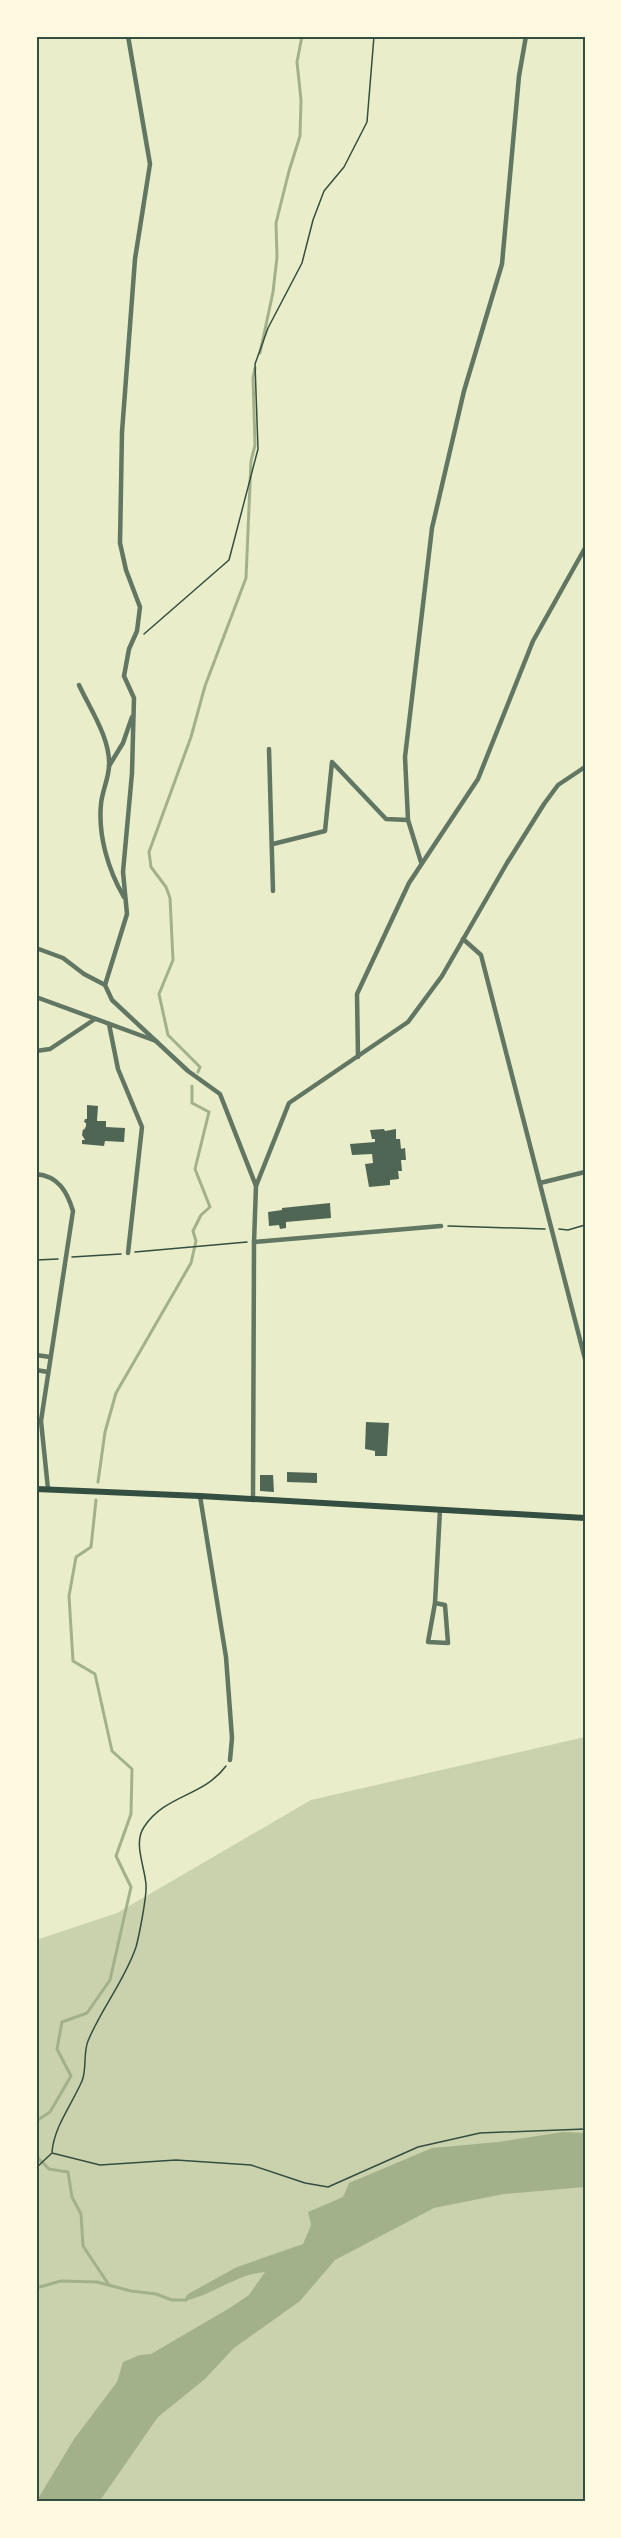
<svg xmlns="http://www.w3.org/2000/svg" width="621" height="2538" font-family="'Varela Round',sans-serif">
<rect width="100%" height="100%" fill="#e9edc9"/>
<polygon fill="#cad2ad" points="585,1737 585,2502 36,2502 36,1940 117,1913 311,1800"/>
<path fill="#a3b18a" d="M563,2132L585,2133V2187L504,2194L434,2208L335,2260L300,2301L234,2348L205,2379L158,2417L99,2502H36L74,2439L117,2382L123,2362L140,2355L151,2354L228,2309L249,2295L265,2272C236,2274 212,2296 183,2301L188,2294L237,2267L303,2244L311,2225L308,2212L343,2197L349,2183L432,2148L498,2142Z"/>
<g fill="none" stroke-linecap="round" stroke-linejoin="round">
<g stroke="#a3b18a" stroke-width="3">
<polyline points="260,353 273,292 277,257 276,223 289,171 300,136 301,100 297,62 302,36"/>
<polyline points="198,1072 200,1067 168,1035 159,994 173,960 170,898 166,887 151,867 149,852 191,737 205,686 246,578 251,461 255,445 253,378 255,368"/>
<polyline points="98,1482 105,1432 116,1393 191,1263 196,1241 193,1231 201,1215 210,1207 195,1169 209,1112 192,1103 192,1086"/>
<polyline points="36,2121 50,2112 71,2076 57,2049 62,2022 87,2013 110,1980 131,1887 116,1856 131,1814 132,1769 112,1751 95,1674 73,1661 69,1596 76,1557 91,1547 96,1500"/>
<polyline points="36,2139 37,2157 49,2169 68,2172 72,2197 81,2214 83,2246 109,2285"/>
<polyline points="36,2288 61,2281 97,2282 131,2291 156,2294 172,2300 186,2300"/>
</g>
</g>
<g fill="#4f6655">
<polygon points="87,1105 98,1106 97,1121 106,1121 106,1127 125,1128 124,1142 105,1141 104,1146 82,1144 82,1140 85,1140 82,1135 83,1129 84,1130 86,1126 86,1123 84,1122 85,1119 87,1119"/>
<polygon points="384,1129 385,1131 396,1129 396,1139 400,1139 401,1149 405,1148 406,1160 401,1160 402,1171 398,1171 399,1179 390,1180 390,1185 369,1187 365,1164 373,1163 372,1154 352,1155 350,1144 375,1142 375,1139 372,1139 370,1130"/>
<polygon points="330,1203 331,1218 286,1222 286,1228 280,1229 279,1225 269,1226 268,1212 282,1210 282,1208"/>
<polygon points="366,1422 389,1423 387,1456 375,1456 375,1451 365,1449"/>
<polygon points="287,1472 317,1473 317,1483 287,1482"/>
<polygon points="260,1475 273,1475 274,1492 260,1491"/>
</g>
<g fill="none" stroke-linecap="round" stroke-linejoin="round">
<g stroke="#344e41" stroke-width="1.5">
<polyline points="144,634 229,560 258,449 255,364 268,328 302,263 313,220 324,191 344,167 367,122 374,36"/>
<polyline points="448,1226 545,1229"/>
<polyline points="559,1229 568,1230 585,1225"/>
<polyline points="135,1252 247,1242"/>
<polyline points="72,1257 121,1254"/>
<polyline points="36,1260 58,1259"/>
<path d="M52,2152C54,2127 72,2104 82,2081C87,2069 83,2053 88,2041C101,2009 125,1980 136,1947C139,1936 147,1896 146,1885C145,1867 133,1843 144,1827C166,1794 203,1797 226,1766"/>
<polyline points="36,2168 52,2153 100,2165 176,2160 251,2165 305,2183 328,2187 418,2147 480,2133 585,2129"/>
</g>
<g stroke="#617663" stroke-width="4.5">
<polyline points="128,36 150,164 135,259 122,432 120,543 126,570 140,607 137,631 129,649 124,676 134,698 132,773 123,872 127,914 105,985 112,1000 188,1071 220,1094 256,1186 254,1242 253,1500"/>
<path d="M79,685C90,709 111,739 109,767C108,780 102,792 101,804C98,835 108,870 124,897"/>
<polyline points="269,749 273,891"/>
<polyline points="109,766 123,743 132,717"/>
<polyline points="273,844 325,831 332,762 386,819 408,820"/>
<polyline points="421,862 408,820 405,757 432,528 464,391 502,264 519,76 526,36"/>
<polyline points="463,939 481,955 585,1359"/>
<polyline points="36,948 63,958 84,974 105,985"/>
<polyline points="36,997 156,1041"/>
<polyline points="109,1024 118,1069 142,1127 128,1253"/>
<polyline points="36,1051 50,1049 95,1019"/>
<polyline points="358,1057 357,994 409,883 478,779 533,641 585,548"/>
<path d="M36,1174C58,1176 67,1191 73,1211L41,1421L48,1489"/>
<polyline points="540,1183 585,1172"/>
<polyline points="256,1186 289,1103 408,1022 442,976 507,863 544,804 558,785 585,767"/>
<polyline points="254,1242 441,1226"/>
<polyline points="36,1355 50,1357"/>
<polyline points="36,1370 48,1372"/>
<polyline points="200,1496 226,1657 232,1738 230,1760"/>
<polyline points="435,1603 445,1605 448,1643 428,1642 435,1603 440,1510"/>
</g>
<polyline stroke="#344e41" stroke-width="6" points="36,1489 200,1496 585,1518"/>
</g>
<rect width="621" height="2538" fill="none" stroke="#fefae0" stroke-width="75"/>
<rect x="38" y="38" width="546" height="2462" fill="none" stroke="#344e41" stroke-width="2"/>
</svg>
